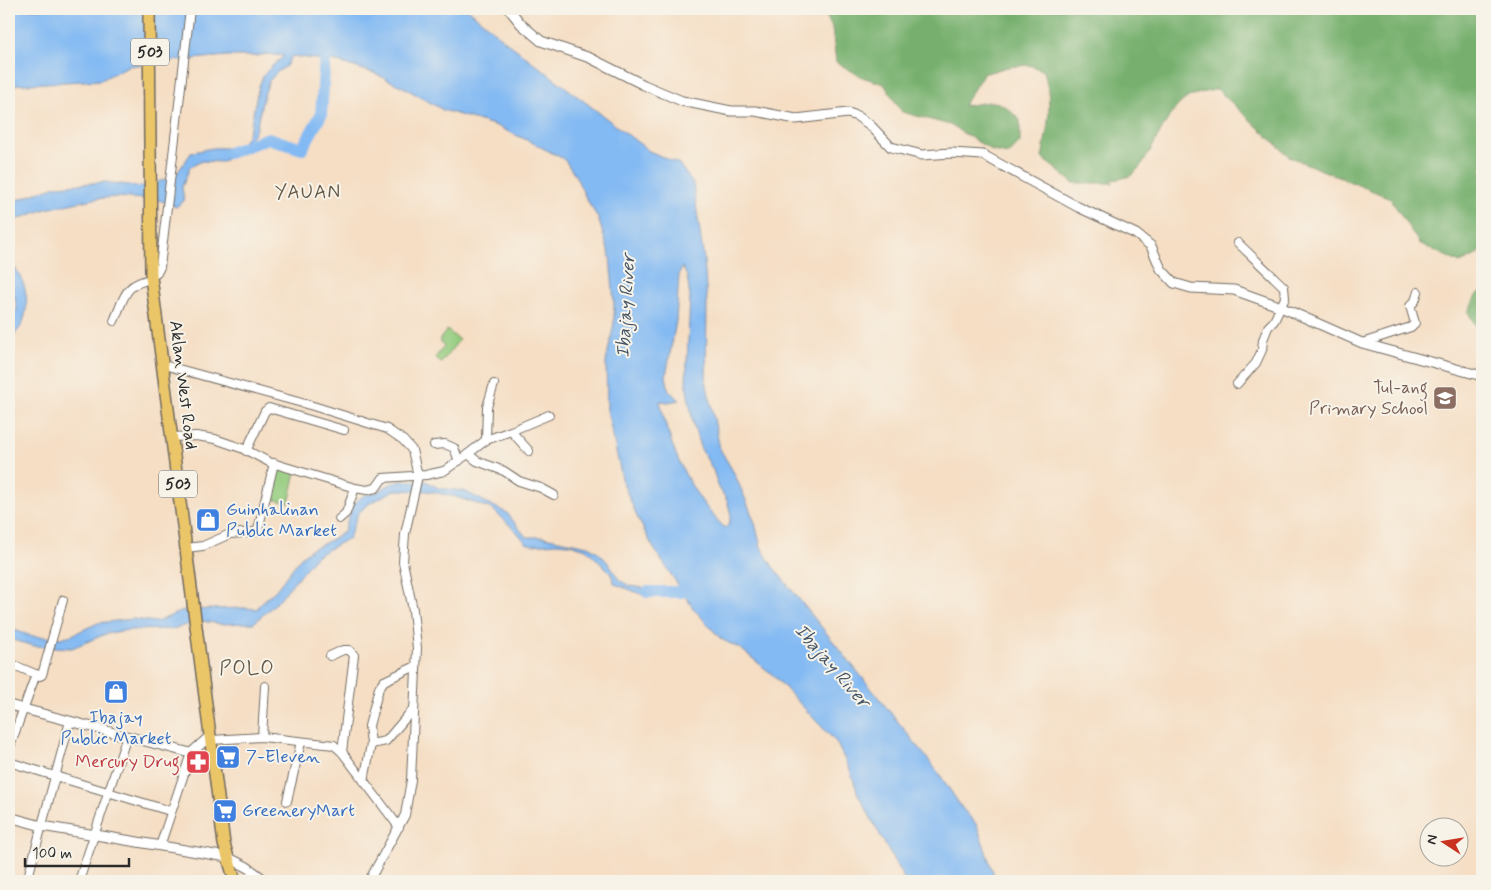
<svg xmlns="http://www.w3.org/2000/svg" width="1491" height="890" font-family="Mynerve,sans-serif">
<rect width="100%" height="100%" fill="#f7f3e8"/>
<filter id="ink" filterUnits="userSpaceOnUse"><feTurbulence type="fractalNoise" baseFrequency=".02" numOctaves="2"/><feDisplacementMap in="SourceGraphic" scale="10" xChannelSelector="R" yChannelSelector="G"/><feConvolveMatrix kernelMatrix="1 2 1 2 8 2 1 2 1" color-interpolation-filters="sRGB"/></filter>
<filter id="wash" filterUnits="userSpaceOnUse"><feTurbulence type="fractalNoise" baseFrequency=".0096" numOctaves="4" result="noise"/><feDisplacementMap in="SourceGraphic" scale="20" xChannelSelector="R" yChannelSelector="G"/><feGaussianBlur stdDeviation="1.12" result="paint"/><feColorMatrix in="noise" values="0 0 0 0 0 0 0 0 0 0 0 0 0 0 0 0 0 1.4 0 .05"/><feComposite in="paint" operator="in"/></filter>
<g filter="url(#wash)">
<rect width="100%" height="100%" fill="#f5dec4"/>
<g fill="#94cc7f" stroke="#607c55">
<polygon points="447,330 459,340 441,363 435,358 444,346 439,340"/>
<polygon points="275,466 296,472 289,503 267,498"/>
</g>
<g fill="#77b06e" stroke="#516e4c">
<path d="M823,9H1482V250L1475,256L1460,263L1419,243L1390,198L1290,157L1217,89C1208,92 1195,93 1187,98C1163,114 1154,155 1133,174C1128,178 1117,179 1111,180L1113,183H1073L1042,158C1048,125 1053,104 1044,71L1029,65L1007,67L983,74L963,106C995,102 995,95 1020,120V143L1008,154L993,151L950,125L902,112L884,84L862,77L836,62L832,28Z"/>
<polygon points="1482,291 1482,330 1476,326 1468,312 1477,294"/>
</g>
<g fill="#83baf3" stroke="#57728f" fill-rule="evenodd">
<path d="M9,9H468L504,40L649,151L679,164L693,184L704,260L707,301L706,381L712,409L720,449L734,473L745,498L755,523L761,547L773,567L920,749L940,775L962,808L977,825L996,881H905L858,794L850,770L836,742L773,675L741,649L721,639L693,608L653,547L638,519L623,483L607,410L606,362L614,323V302L610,256L598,218L586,198L575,175L564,159L529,141L494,125L443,110L405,88L374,73L338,62L292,56L286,66L276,73L269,81L263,98L256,129L243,150L221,162L202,161L190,167L182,187L184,201L176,207L159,200L116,197L93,199L46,209L9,222V203L56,186L105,182L143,187L175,176L191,153C198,151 206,149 213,148C222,147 232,150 240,145C254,135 253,98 261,81C265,70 276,63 284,56L267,54L256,56H227L170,61L128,66L101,80L9,85ZM682,267L687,276L690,297L686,384L693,423L700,447L713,470L719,488L727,500L731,515L729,524L725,528C689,493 670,449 660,401L668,402L680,400L669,391L666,376L676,321L679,275Z"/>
<path d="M9,263C27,276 32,308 20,328C17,332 12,336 9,340V323L17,309L11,280L9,279Z"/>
<path d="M402,481H426L438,488L464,491L507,513L526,537H544L588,546L598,552L611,566L619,580L630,586L664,591L665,593L646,596L615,584L610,572L586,549L570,544L555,543L533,545L526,543L517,532L492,509L456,497L428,491L395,490L370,503L358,513L349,538L316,556L277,602L254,623L220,624L202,621L172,629L129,630L108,633L72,648L34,646L9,639V628L31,636L60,638L72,635L98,623L133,619L156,622L185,610L244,608L257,609L260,604L276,590L301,557L311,549L325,543L344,532C348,518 351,502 365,495C369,494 373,493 377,492C386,487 391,482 402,481Z"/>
</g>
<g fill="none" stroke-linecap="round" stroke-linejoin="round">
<g stroke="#83baf3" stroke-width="12">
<polyline points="229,153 268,138 302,149 321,115 326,44"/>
<polyline points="647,592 682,592"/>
</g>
</g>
</g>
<g filter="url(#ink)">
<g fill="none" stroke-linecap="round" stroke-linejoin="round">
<defs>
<g id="minor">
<polyline points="151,277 157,273 160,267 190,9"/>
<path d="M114,321C125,297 123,284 152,279"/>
<polyline points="1362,343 1411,327 1415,323 1410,306 1415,301 1418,292"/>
<polyline points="164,365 313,406 387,429 403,440 412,450 418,476 405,534 403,562 413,610 417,648 411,780 405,815 369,881"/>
<polyline points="1237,384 1256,363 1262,350 1263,340 1268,327 1274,321 1285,298 1284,287 1238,243"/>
<polyline points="511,431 549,415"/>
<polyline points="172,437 196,436 215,439 244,449 269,462 355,488 367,490 376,488 383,478 426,475 444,471 468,454 477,461 504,471 519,481 541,488 554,495"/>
<polyline points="486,440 487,407 494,384"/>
<polyline points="434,445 445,444 454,448 459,461"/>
<polyline points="246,451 265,411 269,408 344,430"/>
<polyline points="468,454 486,440 511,431 529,451"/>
<polyline points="339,519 346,513 355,488"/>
<polyline points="186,548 203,546 230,534 255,532 258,530 274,463"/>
<polyline points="330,656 343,650 349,650 354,655 342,752"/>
<polyline points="9,663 40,676 42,675 63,600"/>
<polyline points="262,737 265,686"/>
<polyline points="211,740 262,737 334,745 342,752 399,827"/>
<polyline points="371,744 386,741 414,708"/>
<polyline points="9,749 36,674"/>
<polyline points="9,762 170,811"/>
<polyline points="364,781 371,744 369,726 379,688 384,681 416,666"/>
<polyline points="287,801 301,742"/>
<polyline points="160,846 191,753"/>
<polyline points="27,881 70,721"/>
<polyline points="79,881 127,736"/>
</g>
<g id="tertiary">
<polyline points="509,9 521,24 541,41 590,58 644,85 682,101 731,111 755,111 796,119 848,113 857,116 870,125 891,147 922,155 952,153 983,155 1078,207 1136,234 1151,246 1161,269 1174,283 1191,288 1234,290 1276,305 1362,343 1482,376"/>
<polyline points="9,705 213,759"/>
<polyline points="191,753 210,736"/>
<polyline points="9,817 42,826 227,857 247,867 266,881"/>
</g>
<polyline id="primary" points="149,9 151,277 224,844 235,881"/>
</defs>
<use href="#minor" stroke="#726a61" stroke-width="10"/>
<use href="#tertiary" stroke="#726a61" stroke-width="11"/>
<use href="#primary" stroke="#726a61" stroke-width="14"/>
<use href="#minor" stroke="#fff" stroke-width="8"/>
<use href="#tertiary" stroke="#fff" stroke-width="9"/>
<use href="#primary" stroke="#ebc669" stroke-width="11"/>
</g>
</g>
<defs>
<symbol id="school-square" viewBox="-11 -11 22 22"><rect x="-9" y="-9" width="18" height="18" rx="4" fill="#8d6e63" stroke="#f7f3e8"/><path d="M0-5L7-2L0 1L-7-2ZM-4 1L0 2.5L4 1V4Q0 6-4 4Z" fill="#fff"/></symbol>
<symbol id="shop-square" viewBox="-11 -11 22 22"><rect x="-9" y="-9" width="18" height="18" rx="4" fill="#3f7fe0" stroke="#f7f3e8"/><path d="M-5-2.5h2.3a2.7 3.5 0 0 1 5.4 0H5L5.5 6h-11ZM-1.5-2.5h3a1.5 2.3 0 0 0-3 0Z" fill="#fff"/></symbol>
<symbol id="supermarket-square" viewBox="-11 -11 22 22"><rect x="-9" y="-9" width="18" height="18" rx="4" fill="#3f7fe0" stroke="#f7f3e8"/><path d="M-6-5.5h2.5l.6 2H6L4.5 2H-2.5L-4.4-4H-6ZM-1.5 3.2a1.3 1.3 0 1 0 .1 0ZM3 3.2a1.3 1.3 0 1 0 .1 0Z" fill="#fff"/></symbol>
<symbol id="pharmacy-square" viewBox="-11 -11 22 22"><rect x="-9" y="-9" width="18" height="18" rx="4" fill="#e0444e" stroke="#f7f3e8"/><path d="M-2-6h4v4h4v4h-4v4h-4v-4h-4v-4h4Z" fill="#fff"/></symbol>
</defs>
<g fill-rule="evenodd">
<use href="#school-square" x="1431" y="384" width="28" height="28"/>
<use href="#shop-square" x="194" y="506" width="28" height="28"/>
<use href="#shop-square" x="102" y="678" width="28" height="28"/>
<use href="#supermarket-square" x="214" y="743" width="28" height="28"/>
<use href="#pharmacy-square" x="184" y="748" width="28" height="28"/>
<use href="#supermarket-square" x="211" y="797" width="28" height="28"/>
</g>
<g text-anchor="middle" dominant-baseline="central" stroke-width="4" stroke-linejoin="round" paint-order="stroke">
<g fill="#f7f3e8" stroke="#686764" stroke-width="1">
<rect x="131" y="38.5" width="38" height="27" rx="4"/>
<rect x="159" y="470.5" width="38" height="27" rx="4"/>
</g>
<g font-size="16" font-weight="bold" fill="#2b2b2b">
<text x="150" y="52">503</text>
<text x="178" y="484">503</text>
</g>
<g font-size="18" fill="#2b2b2b" stroke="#f7f3e8">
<text transform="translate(183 385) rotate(83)">Aklan West Road</text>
</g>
<g font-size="18" fill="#785e54" stroke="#f7f3e8" text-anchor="end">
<text x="1428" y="388">Tul-ang<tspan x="1428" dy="21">Primary School</tspan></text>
</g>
<g font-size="18" fill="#366cbe" stroke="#f7f3e8" text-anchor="start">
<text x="226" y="510">Guinhalinan<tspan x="226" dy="21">Public Market</tspan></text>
<text x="116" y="718" text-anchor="middle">Ibajay<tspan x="116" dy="21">Public Market</tspan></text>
<text x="246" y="757">7-Eleven</text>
<text x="242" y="811">GreeneryMart</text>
</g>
<g font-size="18" fill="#be3a42" stroke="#f7f3e8" text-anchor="end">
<text x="180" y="762">Mercury Drug</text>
</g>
<g font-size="19" letter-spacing="1" fill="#675946" stroke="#f7f3e8">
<text x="308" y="192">YAUAN</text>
</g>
<g font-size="19" font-style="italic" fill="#455667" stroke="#f7f3e8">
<text transform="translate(626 306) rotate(-87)">Ibajay River</text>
<text transform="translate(832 666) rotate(49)">Ibajay River</text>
</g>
<g font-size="20" letter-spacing="1" fill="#675946" stroke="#f7f3e8">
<text x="247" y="668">POLO</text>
</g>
</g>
<rect width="1491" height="890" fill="none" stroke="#f7f3e8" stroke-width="30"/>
<g transform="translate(1444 842) rotate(282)"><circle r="24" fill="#f7f3e8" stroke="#a5a39c"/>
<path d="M0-4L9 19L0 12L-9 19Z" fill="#c8321e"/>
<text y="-8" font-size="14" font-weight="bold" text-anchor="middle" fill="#2b2b2b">N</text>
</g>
<path d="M25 858v8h104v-8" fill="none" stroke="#2b2b2b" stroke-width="2.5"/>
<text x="32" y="858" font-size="15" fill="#2b2b2b" stroke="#f7f3e8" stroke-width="4" paint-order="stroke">100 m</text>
</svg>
